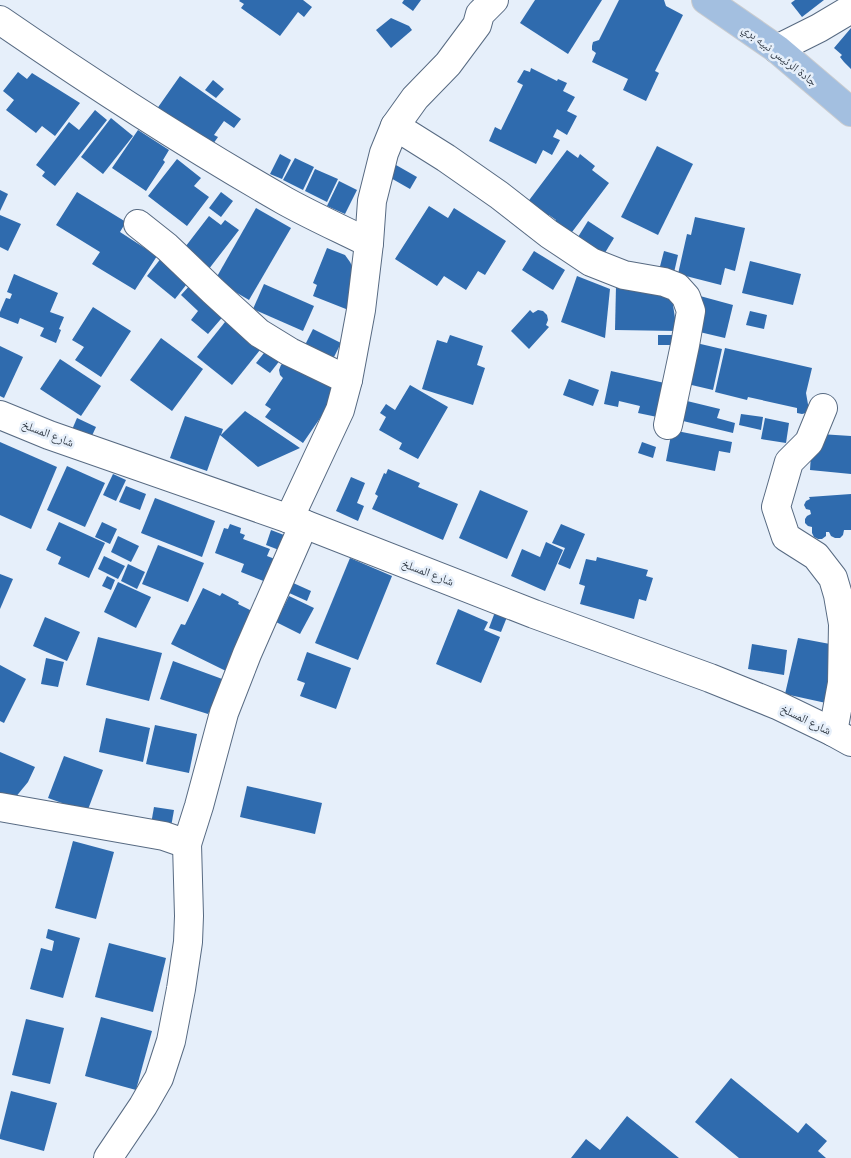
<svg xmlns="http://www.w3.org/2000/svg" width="851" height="1158" font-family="'IBM Plex Serif','Noto Naskh Arabic',serif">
<rect width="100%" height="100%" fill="#e6effa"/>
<g fill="#2f6bae">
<polygon points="240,0 303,0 312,7 304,17 298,12 280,36 241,8 244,4 239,1"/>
<polygon points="404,0 421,0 413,11 402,3"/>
<polygon points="535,0 602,0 568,54 520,23"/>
<polygon points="619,0 664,0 666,6 683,15 655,71 659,73 646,101 623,90 628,79 592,62 596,53 592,50 592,46 593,42 599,40"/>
<polygon points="795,0 824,0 802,17 791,3"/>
<polygon points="391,18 409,26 412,30 391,48 376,30"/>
<polygon points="851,28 851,69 844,62 840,57 842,55 834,48"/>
<polygon points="531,68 557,81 558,79 567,83 563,91 575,97 567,111 577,116 567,135 557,129 553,137 560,140 552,155 543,150 536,164 489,141 495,127 501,130 523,85 517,82 524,70 530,72"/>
<polygon points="18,72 27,79 32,73 80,103 55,136 42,126 36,133 6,110 14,100 3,91"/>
<polygon points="180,76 241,119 234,128 224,121 214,135 218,137 208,151 154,113"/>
<polygon points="213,80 224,89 216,98 205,90"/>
<polygon points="95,110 107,120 55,186 42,176 45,172 36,165 69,122 79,130"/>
<polygon points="111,118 133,136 103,174 81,157"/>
<polygon points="138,130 169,150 163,160 165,162 146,191 112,168"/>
<polygon points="657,146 693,164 658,235 621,217"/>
<polygon points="567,150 578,158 580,154 595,166 592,170 609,183 569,236 556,226 556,220 549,215 543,216 527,203"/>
<polygon points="280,154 291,160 282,179 270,174"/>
<polygon points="295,158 314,167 303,190 283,180"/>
<polygon points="177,159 201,178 194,186 209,197 187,226 148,196"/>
<polygon points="396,165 417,177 410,189 389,177"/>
<polygon points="315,169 338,179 327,202 305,191"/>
<polygon points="339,181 357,190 345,214 327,206"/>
<polygon points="0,190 8,194 0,211"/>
<polygon points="77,192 126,222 120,232 157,256 135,290 92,264 100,252 56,225"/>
<polygon points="221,192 233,201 221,217 209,208"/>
<polygon points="429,206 448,218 454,208 506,241 485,275 478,271 466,290 444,276 437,286 395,259"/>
<polygon points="256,208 291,228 249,300 215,280"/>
<polygon points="0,215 21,224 8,251 0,247"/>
<polygon points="209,216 221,225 225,220 239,230 205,274 179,255"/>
<polygon points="695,217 745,228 735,271 725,268 721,285 678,274 687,234 691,235"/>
<polygon points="588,221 614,238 600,261 573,245"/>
<polygon points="327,248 345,255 350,262 354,270 351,311 313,296 317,285 313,283"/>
<polygon points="534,251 565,270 553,290 522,270"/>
<polygon points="664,251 678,255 673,277 658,274"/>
<polygon points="162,257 190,280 175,299 147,276"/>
<polygon points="750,261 801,274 793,305 742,293"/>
<polygon points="14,274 58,293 50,312 64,317 59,329 61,330 56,343 40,336 44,328 20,318 18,324 0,317 0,312 6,298 10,299 12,294 7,292"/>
<polygon points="577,276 610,289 605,338 561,322"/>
<polygon points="192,283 226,313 208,334 191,320 198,311 181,295"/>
<polygon points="264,284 314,306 303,331 253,309"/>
<polygon points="616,286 671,292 677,331 615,330"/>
<polygon points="700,296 733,305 725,338 691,330"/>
<polygon points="93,307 131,331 101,377 75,360 84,347 72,340"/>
<polygon points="530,310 533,313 538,310 543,311 547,315 548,320 546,325 549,327 529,349 511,331"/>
<polygon points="750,311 767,315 764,329 746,325"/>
<polygon points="229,317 264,345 232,385 197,357"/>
<polygon points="313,329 341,343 331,363 303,349"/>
<polygon points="450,335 483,346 477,365 485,368 473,405 422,389 437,340 447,343"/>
<rect x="658" y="335" width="22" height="10"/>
<polygon points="161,338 203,369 172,411 130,380"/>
<polygon points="692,342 722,349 713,390 683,383"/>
<polygon points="0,346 23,357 4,398 0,396"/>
<polygon points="268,348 281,359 270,373 256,363"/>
<polygon points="725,348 812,368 806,393 809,410 806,413 802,414 797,413 797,408 748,397 747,400 715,392"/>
<polygon points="60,359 101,386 81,416 40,389"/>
<polygon points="284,362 294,363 338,392 303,443 265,417 271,409 265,405 283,378 280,375 279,370 281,365"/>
<polygon points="611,371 669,384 662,418 638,413 640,406 619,401 618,407 604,404"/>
<polygon points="569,379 599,390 593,406 563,395"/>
<polygon points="410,385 448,407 418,459 399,449 402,443 379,430 386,417 380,413 386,404 395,410"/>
<polygon points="687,401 720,409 717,418 735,423 733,433 683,421"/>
<polygon points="245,411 300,448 258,467 220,435 207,471 170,458 185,416 223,429 221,435"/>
<polygon points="741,414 763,417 761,430 739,425"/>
<polygon points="77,418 96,427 90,440 71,432"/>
<polygon points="765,418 789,423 786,443 761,439"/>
<polygon points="672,430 732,442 730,453 719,451 715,471 666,461"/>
<polygon points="820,434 851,436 851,474 810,470 812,440"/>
<polygon points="0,442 57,467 31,529 0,515"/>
<polygon points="642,442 656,447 653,458 638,453"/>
<polygon points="67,466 105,483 85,527 47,510"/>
<polygon points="388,469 420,483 418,487 458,504 443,540 372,509 378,496 375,494 384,473 386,474"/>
<polygon points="113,474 126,480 116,501 103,495"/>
<polygon points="351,477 365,483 357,503 364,506 358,521 336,511"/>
<polygon points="126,486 146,494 140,510 119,502"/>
<polygon points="480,490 528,511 507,559 459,538"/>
<polygon points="851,494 851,530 844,530 843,535 840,538 835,538 831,536 829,532 826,532 826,536 822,539 818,539 814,537 812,533 812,527 808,526 805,523 805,519 807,516 811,514 810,510 806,509 804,505 806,501 810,499 809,497"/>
<polygon points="155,498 215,521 202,557 141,533"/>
<polygon points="59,522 105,543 89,578 58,564 61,557 46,550"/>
<polygon points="102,522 117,529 110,544 95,537"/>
<polygon points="230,524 241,528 240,533 245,535 243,539 270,549 267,556 275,559 266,582 241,572 244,564 215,553 224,528 228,529"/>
<polygon points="561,524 585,534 570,569 558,564 565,548 552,543"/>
<polygon points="271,530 284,535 279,550 266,545"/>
<polygon points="118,536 139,546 131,562 111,552"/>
<polygon points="546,542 563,550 545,591 511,576 522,549 540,557"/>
<polygon points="158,545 204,563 188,602 142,584"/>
<polygon points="104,556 125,566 118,579 98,569"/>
<polygon points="597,557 648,570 646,576 653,578 646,601 639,599 634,619 580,604 585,586 579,584 586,559 596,561"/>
<polygon points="350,558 392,576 358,660 315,643"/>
<polygon points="128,564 145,572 137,589 121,581"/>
<polygon points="0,574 13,579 0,609"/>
<polygon points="107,576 115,580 111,590 102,586"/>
<polygon points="118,582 151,597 136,628 104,612"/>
<polygon points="291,582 311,591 307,601 287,592"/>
<polygon points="203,588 220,596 222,593 239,602 238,604 256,613 228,672 171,644 181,624 185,625"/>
<polygon points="289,596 314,608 300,634 276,622"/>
<polygon points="458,609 488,622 484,630 500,637 481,683 436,664"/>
<polygon points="495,612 507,617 501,632 489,628"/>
<polygon points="45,617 80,632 67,661 33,646"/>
<polygon points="98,637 162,653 149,701 86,685"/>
<polygon points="798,638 830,644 826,703 785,694"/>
<polygon points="752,644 787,650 784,675 748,669"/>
<polygon points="307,652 351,668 336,709 300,696 305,683 297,680"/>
<polygon points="46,658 64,662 58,687 41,684"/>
<polygon points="173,661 225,680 208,714 160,699"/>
<polygon points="0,665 26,679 4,723 0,721"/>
<polygon points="106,718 150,728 143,762 99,752"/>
<polygon points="155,725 197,734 189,773 146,764"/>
<polygon points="0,752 35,767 28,782 10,804 0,800"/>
<polygon points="64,756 103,770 87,812 48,798"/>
<polygon points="247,786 322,803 315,834 240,817"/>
<polygon points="154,807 174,810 171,827 151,824"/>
<polygon points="73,841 114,852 96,919 55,908"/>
<polygon points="48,929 80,938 63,998 30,989 41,948 52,951 54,941 46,938"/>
<polygon points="109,943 166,958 153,1012 95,997"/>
<polygon points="101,1017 152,1031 136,1090 85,1076"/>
<polygon points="26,1019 64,1028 50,1084 12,1075"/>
<polygon points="731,1078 798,1133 806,1123 827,1141 818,1151 826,1158 739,1158 695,1122"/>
<polygon points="11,1091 57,1103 44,1151 0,1139 0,1135"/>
<polygon points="627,1116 679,1158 571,1158 586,1139 600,1150"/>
</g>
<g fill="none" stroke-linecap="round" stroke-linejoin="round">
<defs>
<g id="minor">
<path d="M0,20C93,84 187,145 285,201C312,216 341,229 369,243L361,310L348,380L340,410L289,519"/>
<polyline points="777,49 819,28 851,9"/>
<polyline points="395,126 446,158 499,195 549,234 591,262 624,275 664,282 677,287 686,297 691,311 685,345 668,425"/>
<polyline points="138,224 167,247 213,291 259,333 290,352 348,380"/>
<polyline points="369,243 372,201 384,153 395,126 415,98 448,64 477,25 480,14 494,0"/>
<polyline points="823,408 809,442 789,462 776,507 786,537 816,556 833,578 838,595 843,624 842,683 833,732"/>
<polyline points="0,415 49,435 304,524 534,614 710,678 777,705 833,732 851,742"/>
<polyline points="0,807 164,836 187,844 199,806 224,713 247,654 304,524"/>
<polyline points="108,1158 143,1106 159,1078 171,1041 181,989 188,942 189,916 187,844"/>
</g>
<polyline id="major" points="706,0 777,49 851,112"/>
</defs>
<use href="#minor" stroke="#576a82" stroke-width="30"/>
<use href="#major" stroke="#cacccf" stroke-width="30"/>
<use href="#minor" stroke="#fff" stroke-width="28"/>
<use href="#major" stroke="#a3bfe0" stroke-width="28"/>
</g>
<g text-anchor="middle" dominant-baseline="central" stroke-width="5" stroke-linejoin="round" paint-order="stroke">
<g font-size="12" fill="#333c47" stroke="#e6effa">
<text transform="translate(780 55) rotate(38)">جادة الرئيس نبيه بري</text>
<text transform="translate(48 433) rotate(21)">شارع المسلخ</text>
<text transform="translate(428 572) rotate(21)">شارع المسلخ</text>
<text transform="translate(806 719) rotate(26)">شارع المسلخ</text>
</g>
</g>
</svg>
